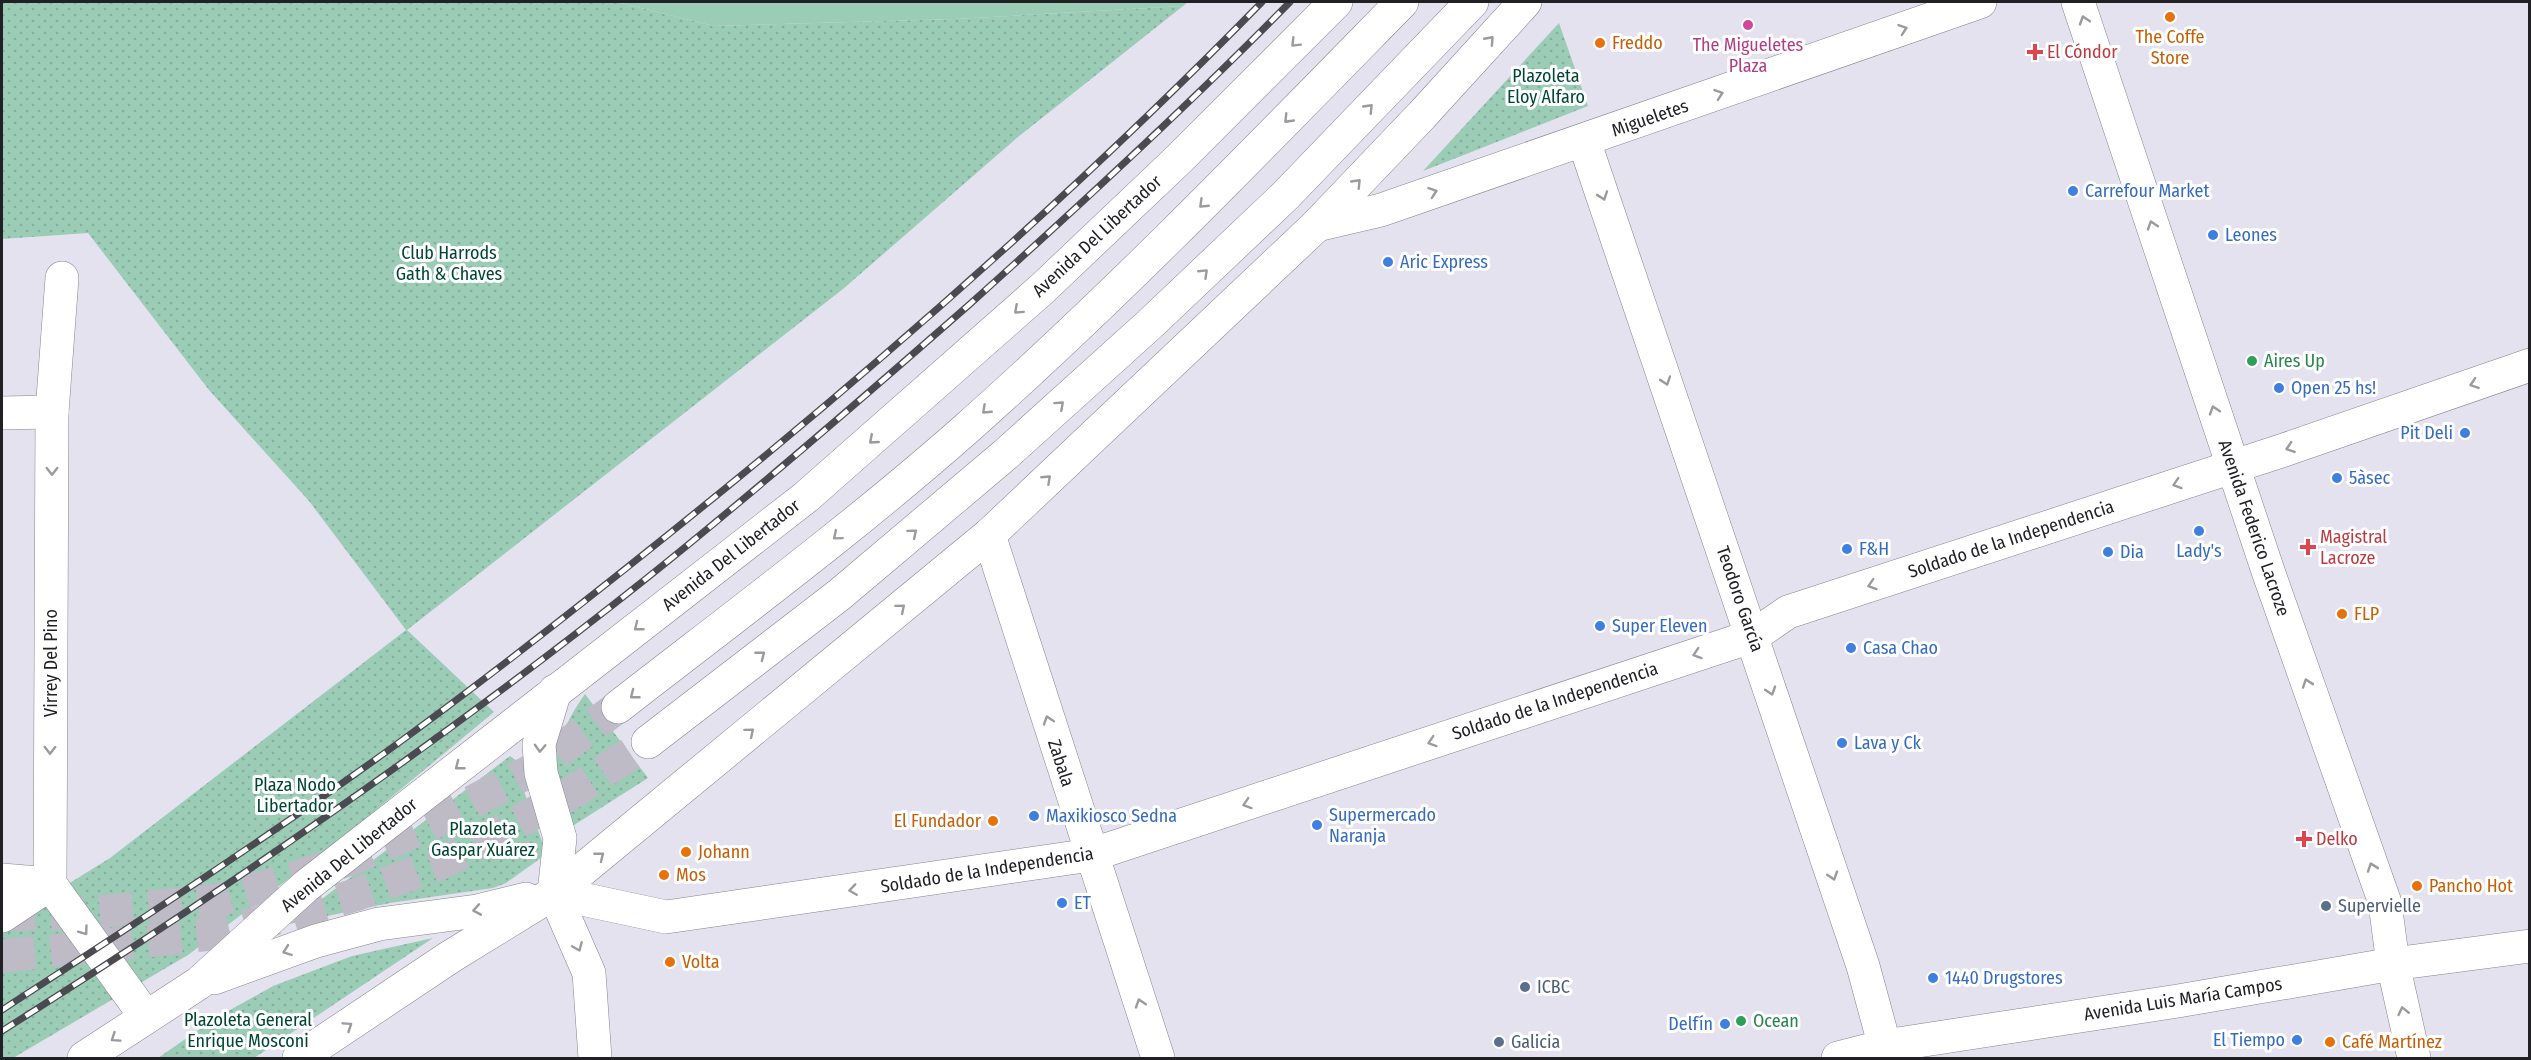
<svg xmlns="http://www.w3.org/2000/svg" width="2531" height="1060" font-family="'Fira Sans Condensed',sans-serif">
<defs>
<pattern id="park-dots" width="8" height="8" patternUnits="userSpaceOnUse" patternTransform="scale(1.5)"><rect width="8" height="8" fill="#9bccb5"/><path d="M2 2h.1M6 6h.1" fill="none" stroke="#85af9c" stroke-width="1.8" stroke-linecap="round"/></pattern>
</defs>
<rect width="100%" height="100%" fill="#e5e2f0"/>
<polygon fill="#9bccb5" points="617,2 1188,2 1183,6 955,19 714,26"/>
<g fill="url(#park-dots)">
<polygon points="2,2 617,2 714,26 955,19 1183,6 1018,137 843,289 407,630 494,712 336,843 188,955 13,1058 2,1058 2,925 110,858 406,630 309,501 209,390 88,233 2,239"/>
<polygon points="1559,23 1588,106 1423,171"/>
<path d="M585,694L648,778L571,827C567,810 556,783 556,767C557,739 570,715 585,694Z"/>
<polygon points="510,756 517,761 517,772 543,844 541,858 506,883 493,888 390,903 289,924"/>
<polygon points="433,938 254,1058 158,1058 214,1019 273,986 352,956"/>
</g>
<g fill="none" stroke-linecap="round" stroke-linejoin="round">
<g stroke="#bebbc7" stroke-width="33" stroke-dasharray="33 16" stroke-linecap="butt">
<polyline points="2,915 100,912 218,900 288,880 351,859 427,826 532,770 618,707"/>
<polyline points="2,956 213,934 286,916 355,895 441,863 573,792 648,742"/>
</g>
<defs>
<g id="minor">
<polyline points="2078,2 2268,571 2385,903 2393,964"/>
<polyline points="1584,141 1863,966 1888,1058"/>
<polyline points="1317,225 1381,210 1980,2"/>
<polyline points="62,278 52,412 50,884 146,1017"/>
<polyline points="2,413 52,412"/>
<polyline points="989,535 1158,1058"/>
<polyline points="2,880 50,884"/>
<polyline points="554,893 666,917 1091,855 1753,636 1788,612 2281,451 2530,365"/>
<polyline points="554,893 589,973 595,1058"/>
<polyline points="2,916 50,884"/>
</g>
<g id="major">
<path d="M618,707C735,616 855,527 966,429C1118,294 1260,147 1402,2"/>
<polyline points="648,742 839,595 1006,454 1150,324 1285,196 1472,2"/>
<polyline points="554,893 560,838 541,773 539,744 555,691"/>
<polyline points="2393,964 2414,1058"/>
<polyline points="214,978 316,941 379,924 477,911 526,899"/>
<polyline points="84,1058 199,983 306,886 806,497 1042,289 1180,158 1336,2"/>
<polyline points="299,1058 450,957 554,893 989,535 1317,225 1422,115 1525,2"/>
<polyline points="1838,1058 1885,1046 2178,1001 2393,964 2530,946"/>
</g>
</defs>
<use href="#minor" stroke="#85838f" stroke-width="34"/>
<use href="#major" stroke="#85838f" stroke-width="34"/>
<use href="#minor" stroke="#fff" stroke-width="33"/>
<use href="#major" stroke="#fff" stroke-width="33"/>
<defs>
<g id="rail">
<path d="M2,1010C131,926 261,842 386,752C503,667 615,578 727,487C914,334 1094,174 1262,2"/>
<path d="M2,1031C224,891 441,742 647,578C757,490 864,397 970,304C1079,206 1188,106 1290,2"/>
</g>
</defs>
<use href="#rail" stroke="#4b4a51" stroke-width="7"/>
<use href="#rail" stroke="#fff" stroke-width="4.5" stroke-dasharray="14" stroke-linecap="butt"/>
</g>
<defs><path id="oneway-chevron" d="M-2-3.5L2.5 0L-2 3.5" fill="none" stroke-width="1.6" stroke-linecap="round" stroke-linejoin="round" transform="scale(1.5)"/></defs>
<g stroke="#9b9b9d">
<use href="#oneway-chevron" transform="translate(2084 20) rotate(-108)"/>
<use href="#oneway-chevron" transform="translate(1903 29) rotate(-19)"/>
<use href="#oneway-chevron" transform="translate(1490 40) rotate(-48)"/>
<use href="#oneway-chevron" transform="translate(1295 43) rotate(135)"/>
<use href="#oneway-chevron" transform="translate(1719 94) rotate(-19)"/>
<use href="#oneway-chevron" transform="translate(1369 108) rotate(-46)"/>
<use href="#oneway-chevron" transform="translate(1288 119) rotate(134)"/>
<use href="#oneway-chevron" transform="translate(1357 183) rotate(-46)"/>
<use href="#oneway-chevron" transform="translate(1433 192) rotate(-19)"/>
<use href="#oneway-chevron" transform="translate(1603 196) rotate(71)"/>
<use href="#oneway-chevron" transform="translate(1203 204) rotate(136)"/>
<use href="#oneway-chevron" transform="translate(2152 225) rotate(-108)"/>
<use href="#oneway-chevron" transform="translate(1204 273) rotate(-44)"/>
<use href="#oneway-chevron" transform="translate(1018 310) rotate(138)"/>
<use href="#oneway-chevron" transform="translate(1666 381) rotate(71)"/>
<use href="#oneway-chevron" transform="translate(2474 384) rotate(161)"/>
<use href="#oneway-chevron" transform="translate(1060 405) rotate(-42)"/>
<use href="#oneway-chevron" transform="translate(986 410) rotate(137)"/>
<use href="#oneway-chevron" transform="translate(2214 410) rotate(-108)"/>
<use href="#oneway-chevron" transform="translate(873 440) rotate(139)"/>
<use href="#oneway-chevron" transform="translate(2290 448) rotate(161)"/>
<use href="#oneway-chevron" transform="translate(52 471) rotate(90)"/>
<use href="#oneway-chevron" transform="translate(1047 479) rotate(-43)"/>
<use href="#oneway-chevron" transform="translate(2177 484) rotate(162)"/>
<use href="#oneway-chevron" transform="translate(913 533) rotate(-40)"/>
<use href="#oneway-chevron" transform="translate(837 536) rotate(140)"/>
<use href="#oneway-chevron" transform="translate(1872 585) rotate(162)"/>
<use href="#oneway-chevron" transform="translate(901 608) rotate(-40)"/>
<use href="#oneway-chevron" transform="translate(638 627) rotate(142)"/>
<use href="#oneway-chevron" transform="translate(1697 654) rotate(162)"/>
<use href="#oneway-chevron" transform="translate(761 655) rotate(-38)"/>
<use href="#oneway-chevron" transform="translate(2307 683) rotate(-109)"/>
<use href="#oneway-chevron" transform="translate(1771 691) rotate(72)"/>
<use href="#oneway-chevron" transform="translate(634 695) rotate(142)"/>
<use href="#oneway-chevron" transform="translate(1048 720) rotate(-108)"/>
<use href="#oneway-chevron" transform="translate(750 732) rotate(-40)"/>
<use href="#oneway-chevron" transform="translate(1432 742) rotate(162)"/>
<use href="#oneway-chevron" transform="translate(540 748) rotate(93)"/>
<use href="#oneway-chevron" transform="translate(50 750) rotate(90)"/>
<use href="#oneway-chevron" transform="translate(459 766) rotate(142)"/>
<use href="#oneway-chevron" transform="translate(1247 804) rotate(162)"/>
<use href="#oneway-chevron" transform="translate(600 856) rotate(-39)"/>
<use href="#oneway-chevron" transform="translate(2372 867) rotate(-109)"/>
<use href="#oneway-chevron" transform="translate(1833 876) rotate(72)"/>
<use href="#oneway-chevron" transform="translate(853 890) rotate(172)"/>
<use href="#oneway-chevron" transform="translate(477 910) rotate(170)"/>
<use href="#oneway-chevron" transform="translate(84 931) rotate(54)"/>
<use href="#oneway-chevron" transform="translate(578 947) rotate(67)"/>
<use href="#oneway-chevron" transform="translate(287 951) rotate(160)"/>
<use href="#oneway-chevron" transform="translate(1140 1003) rotate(-108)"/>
<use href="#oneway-chevron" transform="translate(2403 1011) rotate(-103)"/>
<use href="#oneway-chevron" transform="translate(348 1026) rotate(-34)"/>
<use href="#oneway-chevron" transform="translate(115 1038) rotate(146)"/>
</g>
<g fill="#e8710a" stroke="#fff" stroke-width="2">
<circle cx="2170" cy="17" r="6"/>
<circle cx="1600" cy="43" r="6"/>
<circle cx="2342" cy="614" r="6"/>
<circle cx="993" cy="821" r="6"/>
<circle cx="686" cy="852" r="6"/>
<circle cx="664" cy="875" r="6"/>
<circle cx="2417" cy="886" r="6"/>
<circle cx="670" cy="962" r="6"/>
<circle cx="2330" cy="1042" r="6"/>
</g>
<circle fill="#d1479c" stroke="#fff" stroke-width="2" cx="1748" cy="25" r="6"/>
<g fill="#e0444e" stroke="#fff" stroke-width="2">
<path d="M2032 43h6v6h6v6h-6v6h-6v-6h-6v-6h6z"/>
<path d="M2305 538h6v6h6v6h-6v6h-6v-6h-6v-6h6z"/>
<path d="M2301 830h6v6h6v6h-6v6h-6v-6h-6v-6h6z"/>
</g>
<g fill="#3f7fe0" stroke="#fff" stroke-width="2">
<circle cx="2073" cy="191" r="6"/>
<circle cx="2213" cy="235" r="6"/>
<circle cx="1388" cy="262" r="6"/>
<circle cx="2279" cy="388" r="6"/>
<circle cx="2465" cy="433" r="6"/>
<circle cx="2337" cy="478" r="6"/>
<circle cx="2199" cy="531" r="6"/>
<circle cx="1847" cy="549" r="6"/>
<circle cx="2108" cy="552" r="6"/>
<circle cx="1600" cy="626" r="6"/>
<circle cx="1851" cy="648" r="6"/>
<circle cx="1842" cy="743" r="6"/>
<circle cx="1034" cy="816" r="6"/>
<circle cx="1317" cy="825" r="6"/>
<circle cx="1062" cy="903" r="6"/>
<circle cx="1933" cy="978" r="6"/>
<circle cx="1725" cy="1024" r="6"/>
<circle cx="2297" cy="1040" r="6"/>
</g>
<g fill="#2e9e5b" stroke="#fff" stroke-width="2">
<circle cx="2252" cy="361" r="6"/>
<circle cx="1741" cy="1021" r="6"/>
</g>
<g fill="#5c6f8a" stroke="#fff" stroke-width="2">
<circle cx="2326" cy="906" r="6"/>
<circle cx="1525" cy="987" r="6"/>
<circle cx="1499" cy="1042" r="6"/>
</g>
<g text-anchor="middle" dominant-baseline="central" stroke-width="6" stroke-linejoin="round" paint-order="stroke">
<g font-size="18" fill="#c56008" stroke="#fff" text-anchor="start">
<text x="2170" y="37" text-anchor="middle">The Coffe<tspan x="2170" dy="21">Store</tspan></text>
<text x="1612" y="43">Freddo</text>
<text x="2354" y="614">FLP</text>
<text x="981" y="821" text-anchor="end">El Fundador</text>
<text x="698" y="852">Johann</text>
<text x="676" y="875">Mos</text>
<text x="2429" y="886">Pancho Hot</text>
<text x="682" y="962">Volta</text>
<text x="2342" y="1042">Café Martínez</text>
</g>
<g font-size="18" fill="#b23c85" stroke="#fff">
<text x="1748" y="45">The Migueletes<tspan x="1748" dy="21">Plaza</tspan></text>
</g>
<g font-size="18" fill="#be3a42" stroke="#fff" text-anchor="start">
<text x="2047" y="52">El Cóndor</text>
<text x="2320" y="537">Magistral<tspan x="2320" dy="21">Lacroze</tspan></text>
<text x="2316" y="839">Delko</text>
</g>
<g font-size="18" fill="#004731" stroke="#fff">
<text x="1546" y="76">Plazoleta<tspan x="1546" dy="21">Eloy Alfaro</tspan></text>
<text x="449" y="253">Club Harrods<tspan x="449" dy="21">Gath &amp; Chaves</tspan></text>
<text x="295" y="785">Plaza Nodo<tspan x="295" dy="21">Libertador</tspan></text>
<text x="483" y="829">Plazoleta<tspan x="483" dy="21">Gaspar Xuárez</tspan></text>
<text x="248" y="1020">Plazoleta General<tspan x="248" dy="21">Enrique Mosconi</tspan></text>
</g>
<g font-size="18" fill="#212025" stroke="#fff">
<text transform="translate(1650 118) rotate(-19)">Migueletes</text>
<text transform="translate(1097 236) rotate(-43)">Avenida Del Libertador</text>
<text transform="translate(2254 528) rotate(71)">Avenida Federico Lacroze</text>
<text transform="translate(2011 539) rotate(-18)">Soldado de la Independencia</text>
<text transform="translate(731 555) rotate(-38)">Avenida Del Libertador</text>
<text transform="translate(1740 599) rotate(71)">Teodoro García</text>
<text transform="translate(51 663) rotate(-90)">Virrey Del Pino</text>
<text transform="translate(1555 701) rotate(-18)">Soldado de la Independencia</text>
<text transform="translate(1061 763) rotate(72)">Zabala</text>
<text transform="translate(349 855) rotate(-39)">Avenida Del Libertador</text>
<text transform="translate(987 870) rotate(-9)">Soldado de la Independencia</text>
<text transform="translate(2183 999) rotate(-9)">Avenida Luis María Campos</text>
</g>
<g font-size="18" fill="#366cbe" stroke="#fff" text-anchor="start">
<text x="2085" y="191">Carrefour Market</text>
<text x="2225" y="235">Leones</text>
<text x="1400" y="262">Aric Express</text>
<text x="2291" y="388">Open 25 hs!</text>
<text x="2453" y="433" text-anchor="end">Pit Deli</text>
<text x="2349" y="478">5àsec</text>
<text x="1859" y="549">F&amp;H</text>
<text x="2199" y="551" text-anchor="middle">Lady's</text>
<text x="2120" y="552">Dia</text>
<text x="1612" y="626">Super Eleven</text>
<text x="1863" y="648">Casa Chao</text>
<text x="1854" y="743">Lava y Ck</text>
<text x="1329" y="815">Supermercado<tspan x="1329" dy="21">Naranja</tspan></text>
<text x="1046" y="816">Maxikiosco Sedna</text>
<text x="1074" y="903">ET</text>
<text x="1945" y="978">1440 Drugstores</text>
<text x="1713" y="1024" text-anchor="end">Delfín</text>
<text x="2285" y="1040" text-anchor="end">El Tiempo</text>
</g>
<g font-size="18" fill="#27864d" stroke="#fff" text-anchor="start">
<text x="2264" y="361">Aires Up</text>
<text x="1753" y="1021">Ocean</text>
</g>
<g font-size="18" fill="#4e5e75" stroke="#fff" text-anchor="start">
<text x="2338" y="906">Supervielle</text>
<text x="1537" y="987">ICBC</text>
<text x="1511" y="1042">Galicia</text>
</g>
</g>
<rect width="2531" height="1060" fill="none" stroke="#212025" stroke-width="6"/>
</svg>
